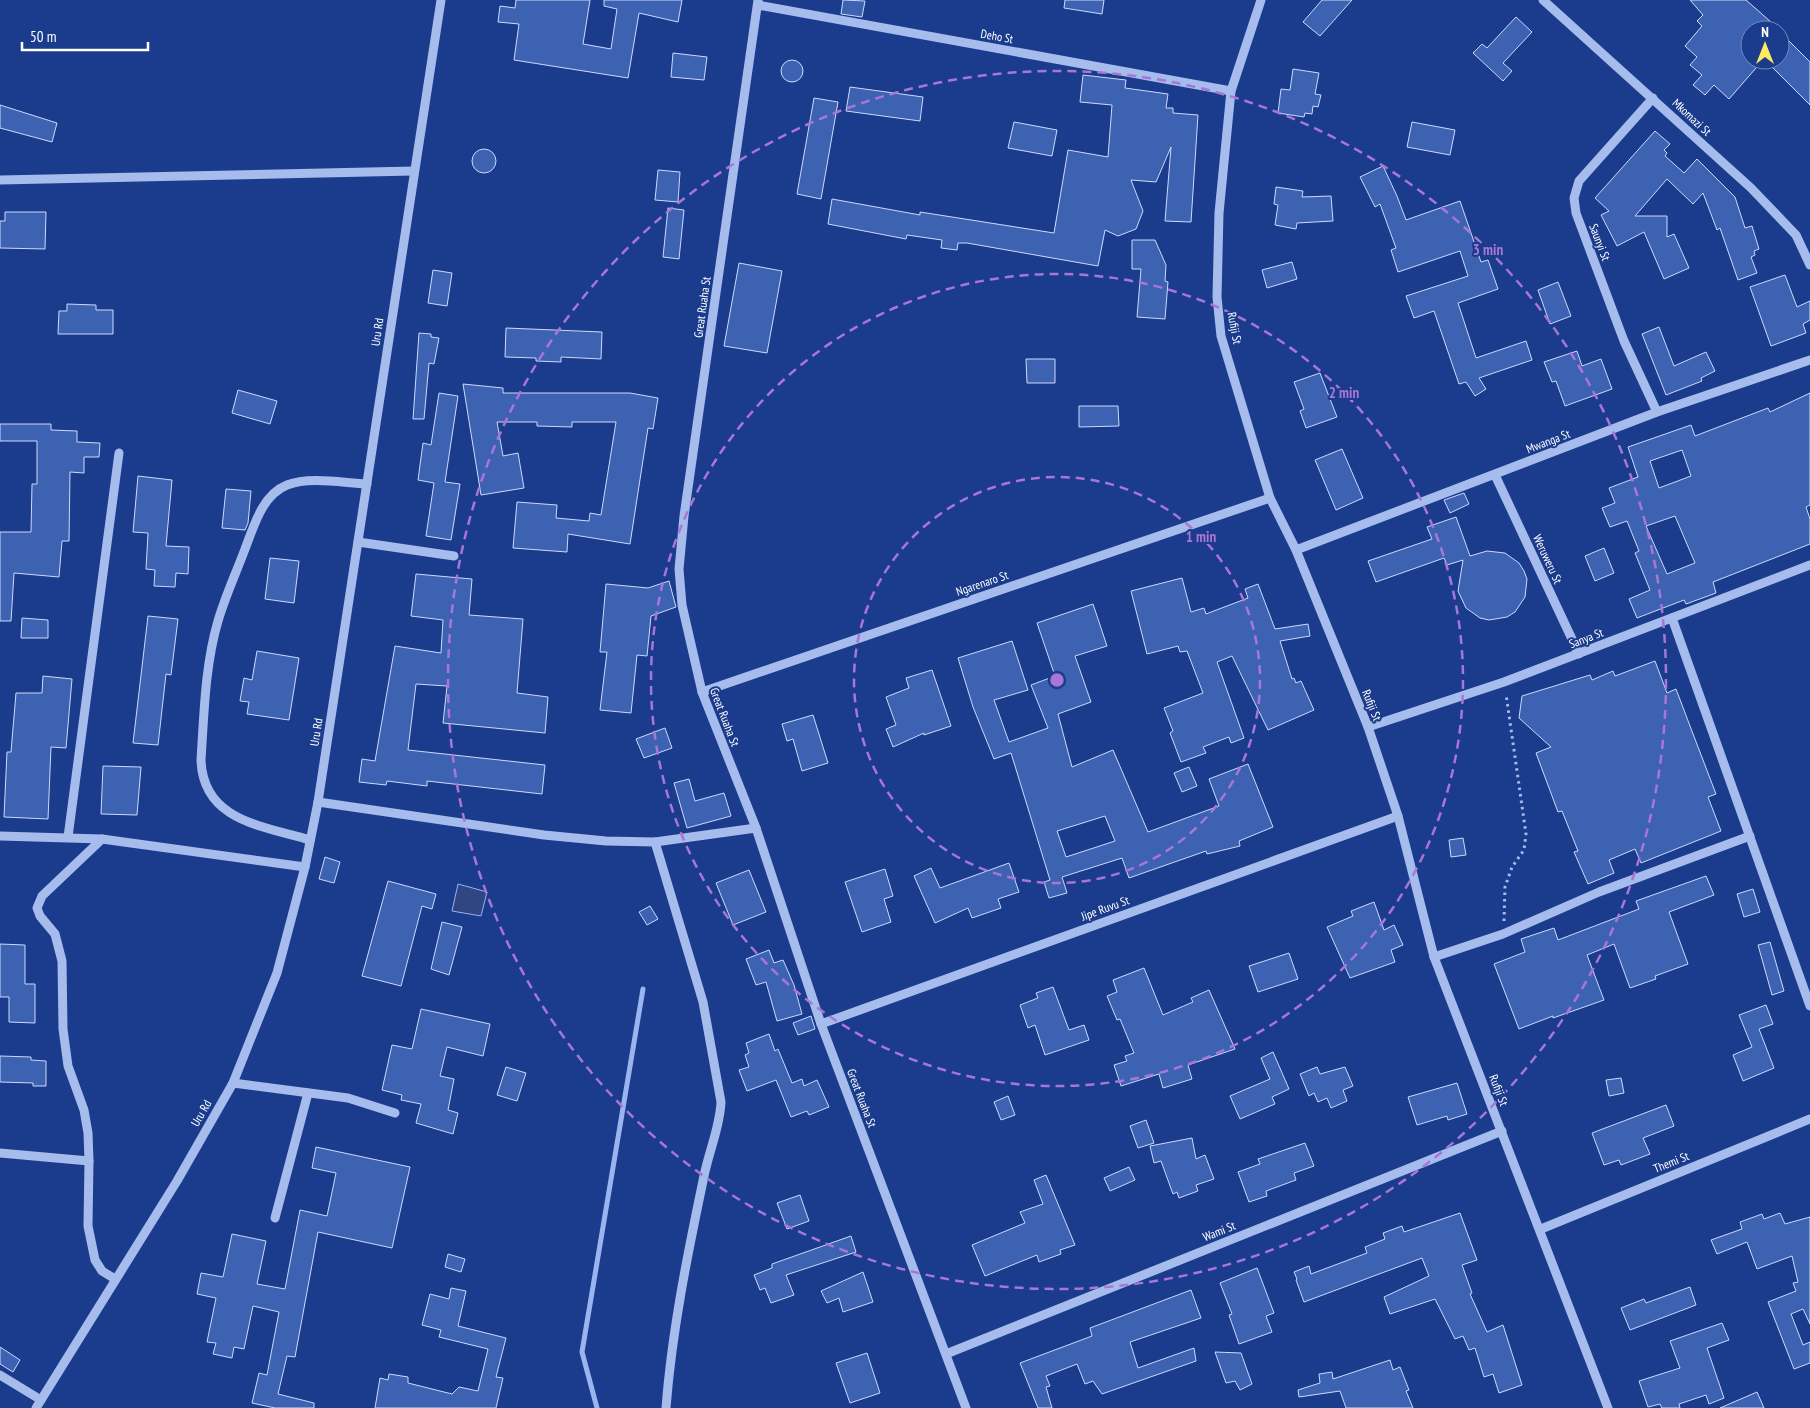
<svg xmlns="http://www.w3.org/2000/svg" width="1810" height="1408" font-family="'PT Sans Narrow',sans-serif">
<rect width="100%" height="100%" fill="#1b3b8c"/>
<polygon fill="#2f4683" stroke="#99b4ef" points="458,884 487,892 481,916 452,911"/>
<g fill="none" stroke-linecap="round" stroke-linejoin="round">
<polyline stroke="#99b4ef" stroke-width="5" points="597,1408 582,1352 643,989"/>
</g>
<g fill="#3e62b2" stroke="#ccdafa" fill-rule="evenodd">
<polygon points="516,0 590,0 583,44 611,49 617,9 604,6 604,0 682,0 678,22 639,13 628,78 514,60 519,24 498,22 500,6 515,8"/>
<polygon points="843,0 865,1 862,17 841,14"/>
<polygon points="1065,0 1104,0 1102,14 1064,8"/>
<polygon points="1322,0 1352,0 1320,36 1303,22"/>
<polygon points="1690,0 1746,0 1780,30 1750,30 1750,60 1763,60 1729,99 1714,85 1705,95 1693,85 1702,75 1690,65 1697,57 1685,46 1702,26 1697,21 1703,15"/>
<polygon points="1516,17 1532,32 1503,63 1512,71 1503,81 1473,53 1482,44 1487,48"/>
<polygon points="1780,32 1810,62 1810,105 1765,60 1780,60"/>
<polygon points="673,53 707,57 704,80 671,77"/>
<circle cx="792" cy="71" r="11"/>
<polygon points="1293,69 1319,73 1315,94 1321,95 1318,107 1313,106 1312,114 1305,113 1304,117 1278,113 1281,89 1290,90"/>
<polygon points="1083,75 1126,80 1125,88 1168,94 1166,108 1173,108 1173,113 1198,115 1191,222 1165,221 1171,147 1156,182 1131,180 1143,211 1136,229 1118,236 1105,230 1098,266 967,243 958,243 957,250 941,248 942,240 907,235 906,239 828,224 832,199 920,215 920,212 1054,233 1068,150 1108,157 1112,105 1080,102"/>
<polygon points="850,87 923,97 920,121 846,111"/>
<polygon points="814,98 838,102 821,199 797,194"/>
<polygon points="0,105 57,123 52,142 0,128"/>
<polygon points="1014,122 1057,130 1052,156 1008,148"/>
<polygon points="1412,122 1455,130 1450,155 1407,147"/>
<polygon points="1655,131 1670,144 1664,150 1667,153 1665,156 1684,173 1697,159 1735,197 1745,228 1752,226 1759,249 1754,251 1755,255 1751,257 1757,273 1738,280 1720,228 1717,230 1703,193 1693,204 1667,179 1635,216 1667,216 1667,237 1674,234 1689,268 1664,279 1644,232 1617,246 1601,215 1609,211 1595,198"/>
<circle cx="484" cy="161" r="12"/>
<polygon points="1383,166 1397,196 1406,220 1460,201 1481,262 1488,260 1498,289 1458,303 1476,358 1526,341 1532,360 1479,378 1486,389 1475,396 1466,382 1459,384 1434,311 1414,318 1406,296 1468,276 1460,251 1398,272 1391,250 1396,248 1380,204 1375,207 1360,177"/>
<polygon points="658,170 680,172 678,202 655,200"/>
<polygon points="1276,187 1303,191 1302,197 1331,196 1333,221 1297,223 1296,229 1275,225 1278,205 1274,204"/>
<polygon points="668,208 684,210 679,259 663,257"/>
<polygon points="5,212 46,212 45,249 0,248 0,221 5,221"/>
<polygon points="1132,240 1155,240 1166,265 1165,281 1168,282 1165,319 1137,317 1141,269 1132,269"/>
<polygon points="1292,262 1297,279 1267,288 1262,270"/>
<polygon points="739,263 782,271 767,353 724,346"/>
<polygon points="433,270 452,273 447,306 428,303"/>
<polygon points="1785,275 1797,307 1810,301 1810,320 1803,324 1806,333 1771,346 1750,287"/>
<polygon points="1558,282 1571,316 1550,324 1538,290"/>
<polygon points="67,304 96,305 96,310 113,310 113,334 58,334 59,311 67,311"/>
<polygon points="1659,327 1674,366 1706,352 1715,371 1701,378 1702,381 1666,395 1642,334"/>
<polygon points="506,328 602,332 601,359 561,357 561,362 536,361 536,358 505,357"/>
<polygon points="419,333 431,334 431,337 439,338 434,364 429,363 424,419 413,419"/>
<polygon points="1577,351 1582,366 1601,359 1612,389 1565,406 1556,381 1552,382 1544,362"/>
<polygon points="1026,359 1055,359 1055,383 1027,383"/>
<polygon points="1320,373 1337,417 1306,428 1300,411 1304,409 1294,382"/>
<polygon points="463,384 503,388 503,393 630,393 658,398 653,429 648,428 630,544 568,534 567,552 513,548 517,502 557,505 556,518 589,521 590,513 601,515 616,422 572,422 572,427 537,426 537,422 497,422 503,456 518,453 524,488 481,495"/>
<polygon points="238,390 277,401 270,424 232,413"/>
<polygon points="439,393 458,396 445,482 460,484 451,540 426,536 434,483 418,480 423,443 431,445"/>
<path d="M1810,393V505L1806,507L1810,519V544L1713,582L1716,593L1686,604L1684,600L1637,618L1629,599L1650,590L1635,553L1639,551L1627,521L1610,527L1602,508L1615,503L1609,488L1638,477L1628,447L1691,425L1695,436L1768,408L1770,412ZM1682,450L1691,476L1659,488L1650,461ZM1675,516L1695,563L1667,574L1646,526Z"/>
<polygon points="1079,406 1118,406 1119,426 1079,427"/>
<polygon points="0,424 51,424 51,430 77,431 77,442 100,443 99,457 84,457 84,473 70,472 69,541 62,541 59,577 14,573 11,621 0,621 0,532 31,532 32,484 37,484 37,441 0,441"/>
<polygon points="1342,449 1363,498 1336,510 1315,460"/>
<polygon points="138,476 172,480 166,546 189,547 188,574 176,573 175,587 154,586 155,570 146,569 148,533 133,532"/>
<polygon points="226,489 251,491 248,523 245,530 222,528"/>
<polygon points="1464,493 1469,504 1450,513 1444,500"/>
<polygon points="1456,517 1470,556 1487,551 1505,553 1519,563 1524,571 1527,579 1525,597 1515,612 1507,617 1489,620 1480,618 1466,608 1458,591 1463,560 1447,565 1444,558 1376,582 1368,561 1432,539 1427,527"/>
<polygon points="1604,548 1614,573 1595,581 1585,556"/>
<polygon points="270,558 299,561 294,603 265,599"/>
<polygon points="416,574 472,579 469,615 523,619 517,693 548,697 545,733 443,723 447,686 416,684 408,750 545,765 542,794 427,781 427,786 387,781 386,785 359,782 362,759 375,761 395,646 441,653 443,620 411,616"/>
<polygon points="1182,578 1191,612 1204,608 1206,614 1248,598 1245,589 1258,584 1275,629 1308,624 1310,636 1280,641 1292,679 1294,678 1296,683 1301,681 1314,710 1268,730 1232,656 1217,662 1244,738 1231,743 1229,737 1203,747 1206,753 1181,762 1170,733 1173,731 1164,708 1203,693 1187,651 1180,652 1178,646 1147,654 1131,591"/>
<polygon points="669,581 676,607 651,616 647,656 637,655 631,713 600,710 607,652 600,652 606,584 648,588"/>
<path d="M1093,604L1107,646L1075,656L1091,702L1058,714L1072,767L1113,750L1148,832L1219,806L1209,779L1248,764L1273,827L1239,841L1240,846L1207,854L1206,851L1129,878L1122,858L1062,877L1067,893L1049,898L1044,882L1050,880L1011,753L994,759L973,707L958,658L1012,641L1028,690L994,700L1009,742L1048,728L1031,685L1055,676L1037,623ZM1105,816L1115,841L1066,857L1057,831Z"/>
<polygon points="148,616 178,619 171,675 166,674 158,745 133,743"/>
<polygon points="22,618 48,620 48,638 21,638"/>
<polygon points="257,651 299,658 289,720 247,714 249,702 240,701 244,678 252,680"/>
<polygon points="1655,661 1667,693 1676,689 1690,726 1716,794 1708,797 1721,831 1641,863 1635,849 1609,860 1614,873 1588,884 1574,852 1578,851 1562,811 1558,812 1536,753 1551,747 1519,718 1522,696 1590,675 1592,680 1613,671 1615,676"/>
<polygon points="932,670 951,726 924,735 924,733 893,747 886,729 896,725 886,697 909,688 906,678"/>
<polygon points="43,676 72,679 66,748 51,747 48,819 4,817 7,752 11,752 16,693 42,693"/>
<polygon points="813,715 828,763 802,771 793,739 787,741 782,724"/>
<polygon points="665,728 672,748 644,758 636,739"/>
<polygon points="103,766 141,767 137,815 101,814"/>
<polygon points="1189,767 1197,786 1182,792 1174,773"/>
<polygon points="689,779 695,801 724,793 731,816 687,828 674,783"/>
<polygon points="1463,838 1466,855 1451,857 1449,840"/>
<polygon points="325,857 340,862 334,883 319,879"/>
<polygon points="1009,863 1019,892 998,899 1001,908 972,918 968,908 935,923 914,876 931,868 940,888"/>
<polygon points="885,869 893,896 884,899 891,922 862,932 845,882"/>
<polygon points="749,870 766,912 733,925 716,883"/>
<polygon points="1706,876 1714,895 1669,912 1688,964 1655,976 1656,979 1630,988 1614,944 1587,955 1604,1000 1553,1018 1553,1016 1519,1029 1494,964 1525,952 1521,939 1554,928 1558,940 1639,909 1636,901"/>
<polygon points="388,881 436,894 432,909 422,906 401,986 362,976"/>
<polygon points="1753,889 1760,912 1744,917 1737,894"/>
<polygon points="1374,902 1384,930 1394,925 1403,945 1391,950 1395,962 1350,978 1327,927 1353,916 1351,911"/>
<polygon points="650,906 658,919 647,925 639,912"/>
<polygon points="442,922 462,927 449,975 431,969"/>
<polygon points="1770,942 1784,991 1772,995 1758,945"/>
<polygon points="0,944 25,945 25,984 35,984 35,1023 9,1022 9,997 0,997"/>
<polygon points="769,950 774,963 783,960 794,985 802,1014 777,1021 766,982 756,985 746,959"/>
<polygon points="1289,953 1298,979 1258,992 1249,966"/>
<polygon points="1144,968 1163,1015 1193,1002 1191,998 1209,990 1235,1049 1188,1065 1192,1079 1163,1088 1159,1074 1121,1086 1114,1065 1127,1061 1125,1056 1134,1053 1120,1019 1117,1020 1107,996 1117,992 1113,980"/>
<polygon points="1053,987 1069,1030 1084,1025 1089,1040 1045,1055 1035,1025 1028,1028 1020,1005 1038,998 1036,993"/>
<polygon points="1766,1005 1773,1024 1759,1029 1774,1068 1743,1081 1733,1055 1752,1047 1739,1015"/>
<polygon points="421,1009 490,1024 483,1056 447,1047 440,1076 454,1079 448,1110 458,1113 453,1134 416,1123 421,1104 401,1100 402,1095 382,1090 392,1045 412,1049"/>
<polygon points="811,1016 815,1029 798,1035 793,1023"/>
<polygon points="769,1034 775,1051 778,1049 792,1083 802,1079 804,1086 817,1080 829,1107 809,1115 807,1111 791,1117 776,1080 747,1091 739,1070 749,1067 745,1055 749,1053 746,1043"/>
<polygon points="1273,1052 1289,1089 1272,1097 1275,1104 1240,1119 1230,1096 1270,1079 1261,1058"/>
<polygon points="0,1056 31,1057 31,1060 46,1061 46,1086 33,1086 33,1083 0,1082"/>
<polygon points="506,1067 526,1073 517,1101 497,1095"/>
<polygon points="1317,1067 1320,1074 1345,1067 1353,1086 1343,1090 1347,1101 1331,1108 1327,1098 1318,1102 1314,1093 1309,1096 1300,1074"/>
<polygon points="1621,1078 1624,1093 1609,1096 1606,1080"/>
<polygon points="1457,1083 1467,1114 1448,1120 1447,1116 1417,1125 1408,1097"/>
<polygon points="1008,1096 1015,1115 1001,1120 994,1102"/>
<polygon points="1666,1105 1674,1126 1643,1138 1650,1154 1621,1165 1619,1160 1604,1165 1592,1133"/>
<polygon points="1146,1120 1154,1143 1138,1148 1130,1126"/>
<polygon points="1192,1138 1196,1159 1205,1155 1214,1179 1196,1185 1198,1191 1179,1198 1177,1192 1173,1194 1161,1161 1154,1163 1150,1146"/>
<polygon points="1305,1143 1314,1166 1294,1173 1296,1180 1266,1191 1267,1196 1249,1202 1238,1172 1260,1164 1258,1159"/>
<polygon points="316,1147 410,1167 392,1248 318,1232 295,1357 287,1356 278,1394 314,1403 314,1408 275,1408 252,1403 259,1373 267,1375 279,1312 253,1306 244,1349 234,1347 232,1358 213,1354 216,1343 207,1342 216,1298 197,1294 201,1273 223,1277 232,1234 266,1241 257,1284 285,1289 300,1210 327,1216 336,1173 312,1168"/>
<polygon points="1129,1167 1135,1180 1110,1191 1104,1178"/>
<polygon points="1046,1175 1075,1245 1060,1250 1061,1254 1039,1262 1037,1255 985,1276 972,1245 1025,1223 1020,1212 1043,1204 1034,1180"/>
<polygon points="800,1195 809,1221 787,1229 777,1203"/>
<polygon points="1460,1213 1477,1260 1462,1265 1472,1293 1470,1294 1487,1332 1503,1325 1522,1385 1499,1393 1493,1374 1484,1377 1475,1348 1469,1350 1463,1336 1455,1339 1435,1299 1390,1314 1384,1297 1429,1276 1422,1258 1304,1302 1296,1280 1297,1279 1294,1272 1309,1266 1311,1274 1367,1253 1365,1247 1385,1239 1383,1233 1402,1226 1404,1232"/>
<polygon points="1780,1213 1785,1224 1810,1217 1810,1324 1803,1309 1791,1314 1803,1345 1810,1342 1810,1363 1794,1369 1768,1302 1796,1291 1793,1283 1798,1282 1792,1256 1757,1269 1747,1242 1717,1254 1711,1240 1742,1229 1740,1222 1762,1214 1764,1219"/>
<polygon points="851,1236 856,1252 786,1275 794,1295 771,1303 765,1288 760,1290 754,1275 772,1268 772,1264"/>
<polygon points="448,1254 465,1259 461,1272 445,1267"/>
<polygon points="1257,1268 1274,1313 1266,1316 1272,1332 1239,1344 1229,1315 1232,1314 1220,1283"/>
<polygon points="863,1272 873,1302 843,1312 839,1298 827,1303 821,1291"/>
<polygon points="1690,1287 1696,1305 1630,1330 1621,1308 1644,1299 1646,1303"/>
<polygon points="451,1288 466,1291 458,1326 506,1338 496,1377 503,1378 496,1408 375,1408 380,1378 388,1380 389,1374 408,1377 408,1383 452,1394 459,1387 478,1391 488,1349 439,1337 441,1330 422,1325 430,1294 449,1299"/>
<polygon points="1191,1290 1201,1318 1130,1342 1138,1368 1194,1348 1196,1361 1102,1394 1093,1381 1085,1384 1077,1364 1046,1376 1050,1386 1046,1387 1052,1408 1038,1408 1020,1363 1092,1336 1090,1328"/>
<polygon points="1722,1323 1729,1340 1707,1348 1724,1398 1709,1404 1706,1395 1679,1404 1680,1408 1662,1408 1660,1404 1648,1407 1639,1381 1680,1368 1670,1341"/>
<polygon points="0,1347 20,1360 13,1372 0,1364"/>
<polygon points="1215,1352 1241,1353 1252,1384 1240,1390 1235,1381 1226,1383"/>
<polygon points="867,1353 880,1393 850,1403 836,1363"/>
<polygon points="1390,1360 1393,1370 1400,1367 1409,1390 1406,1391 1413,1408 1346,1408 1340,1391 1299,1397 1298,1390 1320,1383 1319,1374 1332,1372 1333,1379"/>
<polygon points="1757,1392 1764,1408 1720,1408"/>
</g>
<g fill="none" stroke-linecap="round" stroke-linejoin="round">
<polyline stroke="#a6bced" stroke-width="3" stroke-dasharray="2.5 4" stroke-linecap="butt" points="1504,921 1505,887 1512,867 1524,850 1526,834 1506,694"/>
<g stroke="#a6bced" stroke-width="9">
<polyline points="758,0 684,516 679,569 682,605 702,692 756,828 821,1024 966,1408"/>
<polyline points="1261,0 1231,91 1219,213 1217,297 1221,336 1270,498 1296,550 1368,727 1398,816 1434,957 1608,1408"/>
<polyline points="1543,0 1751,188 1796,235 1810,265"/>
<polyline points="758,5 1231,91"/>
<polyline points="1653,98 1579,181 1574,198 1576,213 1624,341 1657,412"/>
<polyline points="0,180 414,171"/>
<polyline points="1495,475 1579,654"/>
<polyline points="358,542 454,556"/>
<polyline points="1296,550 1657,412 1810,360"/>
<polyline points="1672,618 1810,1006"/>
<polyline points="702,692 1270,498"/>
<polyline points="1368,727 1504,682 1810,565"/>
<polyline points="318,802 544,835 606,841 655,842 756,828"/>
<polyline points="0,836 102,839 305,867"/>
<polyline points="68,837 119,453"/>
<polyline points="102,839 42,896 37,908 40,916 55,934 62,961 63,1029 68,1066 84,1110 88,1133 89,1161 88,1226 95,1260 102,1271 115,1279"/>
<path d="M310,840C263,826 203,821 201,760C204,714 205,665 218,621C225,597 236,573 245,549C254,526 262,495 287,485C310,476 343,483 367,484"/>
<path d="M655,842L703,1002L721,1102C720,1127 709,1151 704,1176C688,1252 672,1330 666,1408"/>
<polyline points="1434,957 1503,934 1599,892 1750,836"/>
<polyline points="821,1024 1398,816"/>
<polyline points="233,1083 348,1098 395,1113"/>
<polyline points="0,1153 89,1161"/>
<polyline points="275,1218 308,1093"/>
<polyline points="1541,1229 1810,1119"/>
<polyline points="946,1354 1502,1131"/>
<polyline points="0,1375 41,1400"/>
<polyline points="36,1408 177,1181 233,1083 277,973 305,867 318,802 441,0"/>
</g>
</g>
<g fill="none" stroke="#a976d5" stroke-width="2.5" stroke-dasharray="9 6">
<circle cx="1057" cy="680" r="203"/>
<circle cx="1057" cy="680" r="406"/>
<circle cx="1057" cy="680" r="609"/>
</g>
<g text-anchor="middle" dominant-baseline="central" stroke-width="4" stroke-linejoin="round" paint-order="stroke">
<g font-size="12" fill="#fff" stroke="#1b3b8c">
<text transform="translate(997 36) rotate(10)">Deho St</text>
<text transform="translate(1692 117) rotate(43)">Mkomazi St</text>
<text transform="translate(1600 242) rotate(69)">Saunyi St</text>
<text transform="translate(702 307) rotate(-82)">Great Ruaha St</text>
<text transform="translate(1235 328) rotate(79)">Rufiji St</text>
<text transform="translate(377 332) rotate(-82)">Uru Rd</text>
<text transform="translate(1548 441) rotate(-21)">Mwanga St</text>
<text transform="translate(1548 559) rotate(65)">Weruweru St</text>
<text transform="translate(982 583) rotate(-19)">Ngarenaro St</text>
<text transform="translate(1586 638) rotate(-21)">Sanya St</text>
<text transform="translate(1372 705) rotate(68)">Rufiji St</text>
<text transform="translate(725 717) rotate(69)">Great Ruaha St</text>
<text transform="translate(316 732) rotate(-81)">Uru Rd</text>
<text transform="translate(1105 908) rotate(-20)">Jipe Ruvu St</text>
<text transform="translate(1499 1090) rotate(69)">Rufiji St</text>
<text transform="translate(862 1098) rotate(69)">Great Ruaha St</text>
<text transform="translate(201 1113) rotate(-60)">Uru Rd</text>
<text transform="translate(1671 1162) rotate(-22)">Themi St</text>
<text transform="translate(1219 1231) rotate(-22)">Wami St</text>
</g>
</g>
<circle cx="1057" cy="680" r="8" fill="#a976d5" stroke="#1b3b8c" stroke-width="2.5"/>
<g font-size="15" text-anchor="middle" font-weight="bold" fill="#a976d5" stroke="#1b3b8c" stroke-width="4" stroke-linejoin="round" paint-order="stroke">
<text x="1488" y="255">3 min</text>
<text x="1344" y="398">2 min</text>
<text x="1201" y="542">1 min</text>
</g>
<g transform="translate(1765 45)"><circle r="24" fill="#1b3b8c" stroke="#7689ba"/>
<path d="M0-4L9 19L0 12L-9 19Z" fill="#ffe963"/>
<text y="-8" font-size="14" font-weight="bold" text-anchor="middle" fill="#ffffff">N</text>
</g>
<path d="M22 42v8h126v-8" fill="none" stroke="#ffffff" stroke-width="2.5"/>
<text x="30" y="42" font-size="15" fill="#ffffff" stroke="#1b3b8c" stroke-width="4" paint-order="stroke">50 m</text>
</svg>
